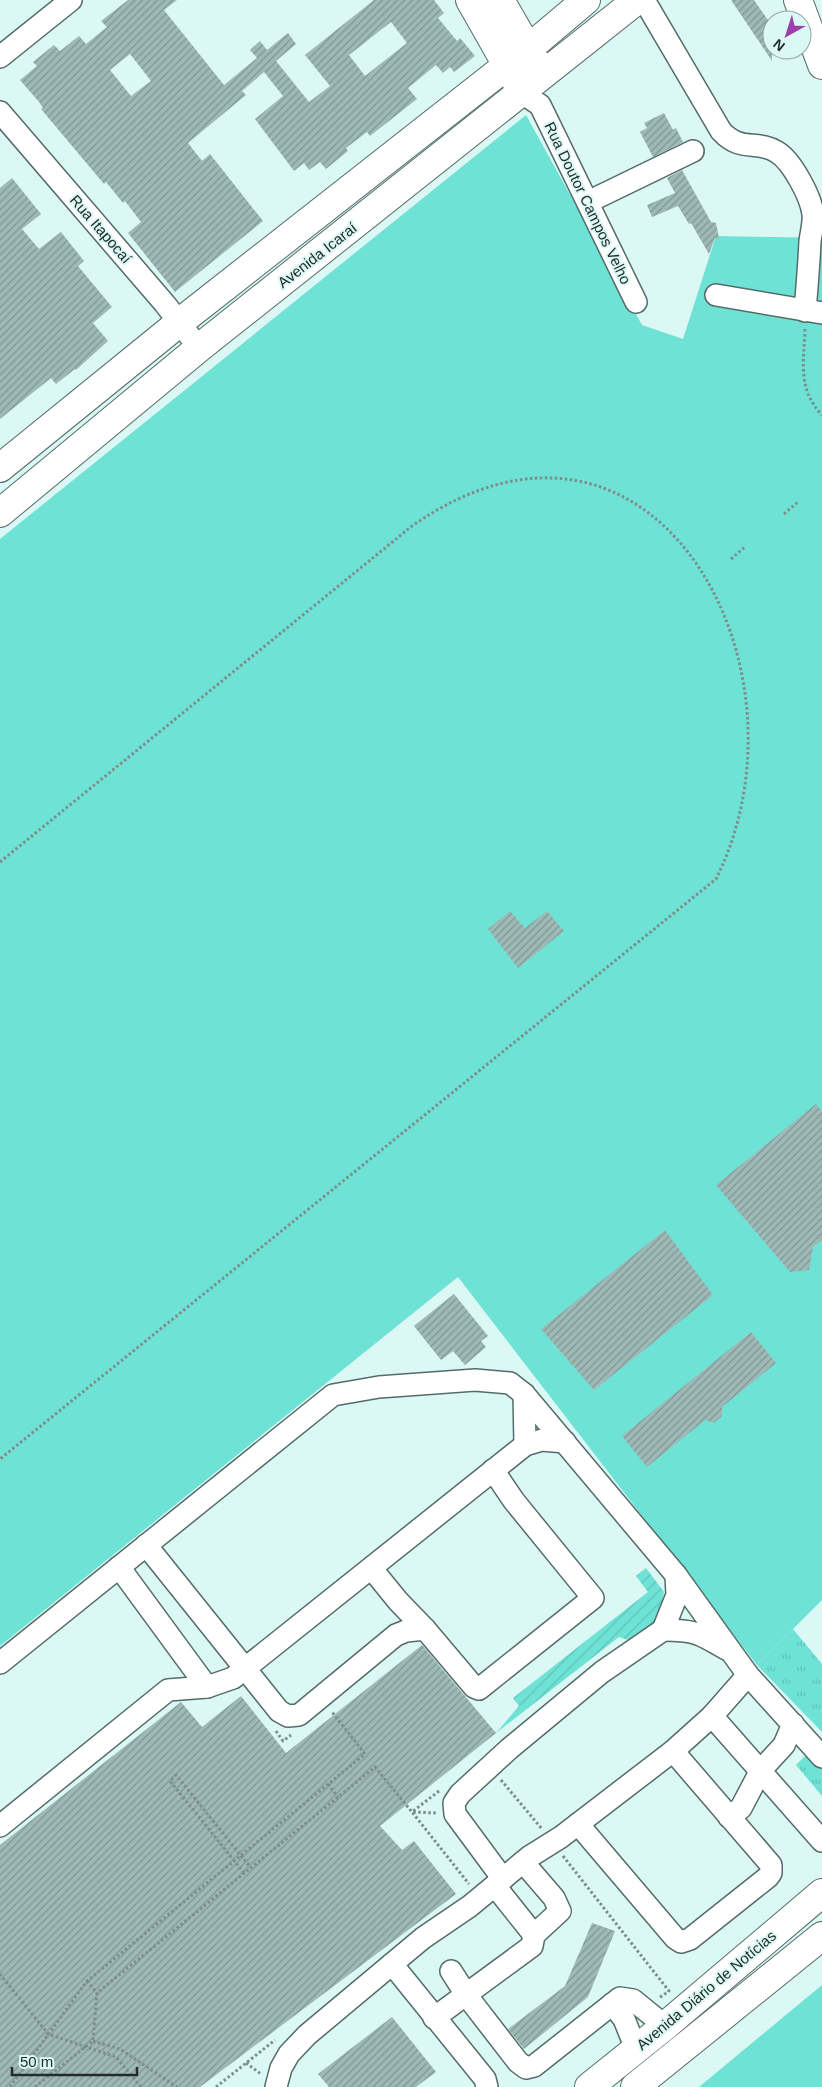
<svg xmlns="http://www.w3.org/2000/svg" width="822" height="2087" font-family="Helvetica,sans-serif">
<defs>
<pattern id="grass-tufts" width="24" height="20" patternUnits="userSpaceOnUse" patternTransform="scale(1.25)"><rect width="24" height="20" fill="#6fe2d6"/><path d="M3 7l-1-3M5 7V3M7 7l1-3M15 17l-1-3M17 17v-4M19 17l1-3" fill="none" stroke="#60c2b8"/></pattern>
<pattern id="garden-furrows" width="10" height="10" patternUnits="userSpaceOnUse" patternTransform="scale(1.25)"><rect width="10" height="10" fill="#6fe2d6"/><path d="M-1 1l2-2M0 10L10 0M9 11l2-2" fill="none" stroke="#60c2b8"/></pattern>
<pattern id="building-hatch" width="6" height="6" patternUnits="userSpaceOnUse" patternTransform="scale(1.25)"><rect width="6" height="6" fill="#9eb9b6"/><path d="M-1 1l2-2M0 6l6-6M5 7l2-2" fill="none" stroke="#809794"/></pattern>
</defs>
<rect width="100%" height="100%" fill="#dbf8f4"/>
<g fill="url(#grass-tufts)">
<polygon points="793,1629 822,1664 822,1732 757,1665"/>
<polygon points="822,1739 822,1796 796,1765"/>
</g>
<polygon fill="url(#garden-furrows)" points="646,1568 664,1592 660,1618 631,1641 619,1637 496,1733 519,1706 513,1698 648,1592 636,1576"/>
<g fill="#6fe2d6">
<polygon points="526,115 642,325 683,339 716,236 822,238 822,1600 757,1665 458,1277 0,1646 0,539"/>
<polygon points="822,1985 822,2087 699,2087"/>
</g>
<g fill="url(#building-hatch)" fill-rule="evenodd">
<path d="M128,0H177L164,10L224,85L257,58L250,50L260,41L267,50L288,33L296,44L276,61L309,102L330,86L305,55L374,0H434L444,13L438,18L457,41L460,38L475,56L454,72L450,67L443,73L436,65L408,88L417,99L370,136L367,132L346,148L348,151L326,169L320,162L309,170L304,163L294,171L255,119L283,96L264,72L242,91L246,95L188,143L202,161L210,154L263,221L175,292L128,233L141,222L125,201L123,203L106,182L104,184L41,109L43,108L39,102L20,80L37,66L33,62L54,45L60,51L79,36L86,44L107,27L101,21ZM391,22L407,43L365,76L349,55ZM130,54L151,81L131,96L110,70Z"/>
<polygon points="731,0 754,0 772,26 772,61"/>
<polygon points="664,113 673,130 676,128 683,142 653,157 640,132 647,128 644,123"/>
<polygon points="682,170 711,222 716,223 719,238 715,238 709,254 691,223 689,224 678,206 652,217 647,205 675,193 667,178"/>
<polygon points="12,178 41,214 22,229 39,249 61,232 84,261 78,266 112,307 93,323 108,341 76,370 75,369 56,384 51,378 0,419 0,188"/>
<polygon points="510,911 525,928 547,911 564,931 518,968 488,929"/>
<polygon points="816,1104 822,1112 822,1240 813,1247 809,1270 790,1272 716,1185"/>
<polygon points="665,1230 713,1295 594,1390 541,1329"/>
<polygon points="454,1294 488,1336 481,1341 486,1347 465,1365 453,1351 441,1360 414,1326"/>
<polygon points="751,1332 776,1363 722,1407 722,1416 714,1423 705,1420 647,1467 622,1436"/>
<polygon points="422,1645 496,1733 380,1826 402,1850 414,1841 456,1894 200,2087 0,2087 0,1845 181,1702 202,1727 241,1696 286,1753"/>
<polygon points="592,1923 615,1931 588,1997 524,2049 508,2029 565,1986"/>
<polygon points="392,2017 436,2072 416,2087 329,2087 318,2074"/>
</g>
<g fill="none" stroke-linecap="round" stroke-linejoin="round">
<defs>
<g id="minor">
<path d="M644,0L721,131C741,153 756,139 777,152C792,161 811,197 813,214C814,223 811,233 810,241C809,264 807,287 805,311"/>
<polyline points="0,57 71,0"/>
<polyline points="522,93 540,105 636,302"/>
<polyline points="0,112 165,304 199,348"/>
<polyline points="588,202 693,151"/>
<polyline points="716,295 822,313"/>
<polyline points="524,1394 525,1445"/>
<polyline points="146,1545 279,1711 288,1716 299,1715 396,1635 406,1631 425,1629 474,1687 479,1689 593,1598 514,1501 493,1470"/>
<polyline points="119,1567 207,1687"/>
<polyline points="372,1569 398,1601 425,1629"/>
<path d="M663,1630C695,1630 699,1633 726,1649"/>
<polyline points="0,1663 333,1395 379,1387 475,1380 510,1383 524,1394 676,1575 748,1675 822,1757"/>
<polyline points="712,1716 822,1841"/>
<polyline points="729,1817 741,1808 761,1770 784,1745 793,1724"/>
<polyline points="578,1824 675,1938 681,1942 690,1939 768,1877 771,1873 771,1865 673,1751"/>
<polyline points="0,1826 168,1690 207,1687 233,1678 525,1445 542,1440 565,1442"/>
<polyline points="503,1879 455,1814 454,1803 460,1794 509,1749 602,1672 663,1630 677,1595 676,1575"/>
<polyline points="495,1886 534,1935"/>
<polyline points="392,1964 485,2079 487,2087"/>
<polyline points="451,1971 467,1996 518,2062 526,2068 534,2066 620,1998 633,2000 665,2026"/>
<polyline points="612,2004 624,2019 636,2049"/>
<polyline points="434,2018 532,1946 534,1935 560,1911 554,1898 523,1862"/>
<polyline points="276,2087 281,2068 289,2054 307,2035 423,1938 470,1906 529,1857 561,1837 673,1751 712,1716 748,1675"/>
</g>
<g id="major">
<polyline points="470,0 516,81"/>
<polyline points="500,0 537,64"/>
<polyline points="798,0 822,65"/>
<polyline points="0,468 180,322 528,49 586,0"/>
<polyline points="0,513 199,348 637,0"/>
<polyline points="589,2087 665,2026 822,1893"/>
<polyline points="635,2087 822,1936"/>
</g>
</defs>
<use href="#minor" stroke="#536c69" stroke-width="24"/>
<use href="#major" stroke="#536c69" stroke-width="30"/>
<g stroke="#7b8e8c" stroke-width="3" stroke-dasharray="2.5 2.5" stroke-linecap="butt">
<path d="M805,329C804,361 797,389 822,415"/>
<polyline points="784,514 799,501"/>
<polyline points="731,559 746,546"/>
<path d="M0,862L412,526C652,358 822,667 716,879L0,1459"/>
<polyline points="276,1731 283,1741 291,1735"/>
<polyline points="501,1780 542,1829"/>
<polyline points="328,1784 338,1797"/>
<polyline points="439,1791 412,1812 469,1884"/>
<polyline points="563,1856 669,1991 659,1998"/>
<polyline points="244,1873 170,1781 176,1775 251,1868"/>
<polyline points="0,1974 48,2034 116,2057 141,2087"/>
<polyline points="87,1981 97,1993"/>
<polyline points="93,2041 120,2049 177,2087"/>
<polyline points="246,2063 261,2074"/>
<polyline points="10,2087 87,1981 365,1754 332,1712"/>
<polyline points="35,2087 93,2041 97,1993 375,1767 412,1812 437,1813"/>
<polyline points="216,2087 275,2040"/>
</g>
<use href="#minor" stroke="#fff" stroke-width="21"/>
<use href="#major" stroke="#fff" stroke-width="28"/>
</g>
<g text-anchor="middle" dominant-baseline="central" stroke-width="4" stroke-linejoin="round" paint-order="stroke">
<g font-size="15" fill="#212c2b" stroke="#dbf8f4">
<text transform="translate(588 203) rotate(64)">Rua Doutor Campos Velho</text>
<text transform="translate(101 229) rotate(49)">Rua Itapocaí</text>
<text transform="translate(317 255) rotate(-38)">Avenida Icaraí</text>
<text transform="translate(706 1990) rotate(-40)">Avenida Diário de Notícias</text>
</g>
</g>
<g transform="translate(787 35) rotate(219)"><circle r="24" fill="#dbf8f4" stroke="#91a6a4"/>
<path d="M0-4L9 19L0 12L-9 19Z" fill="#9c40ab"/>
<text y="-8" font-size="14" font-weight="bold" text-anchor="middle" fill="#212c2b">N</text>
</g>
<path d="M12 2067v8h125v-8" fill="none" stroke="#212c2b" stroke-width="2.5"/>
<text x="20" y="2067" font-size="15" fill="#212c2b" stroke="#dbf8f4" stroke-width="4" paint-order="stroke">50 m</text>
</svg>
